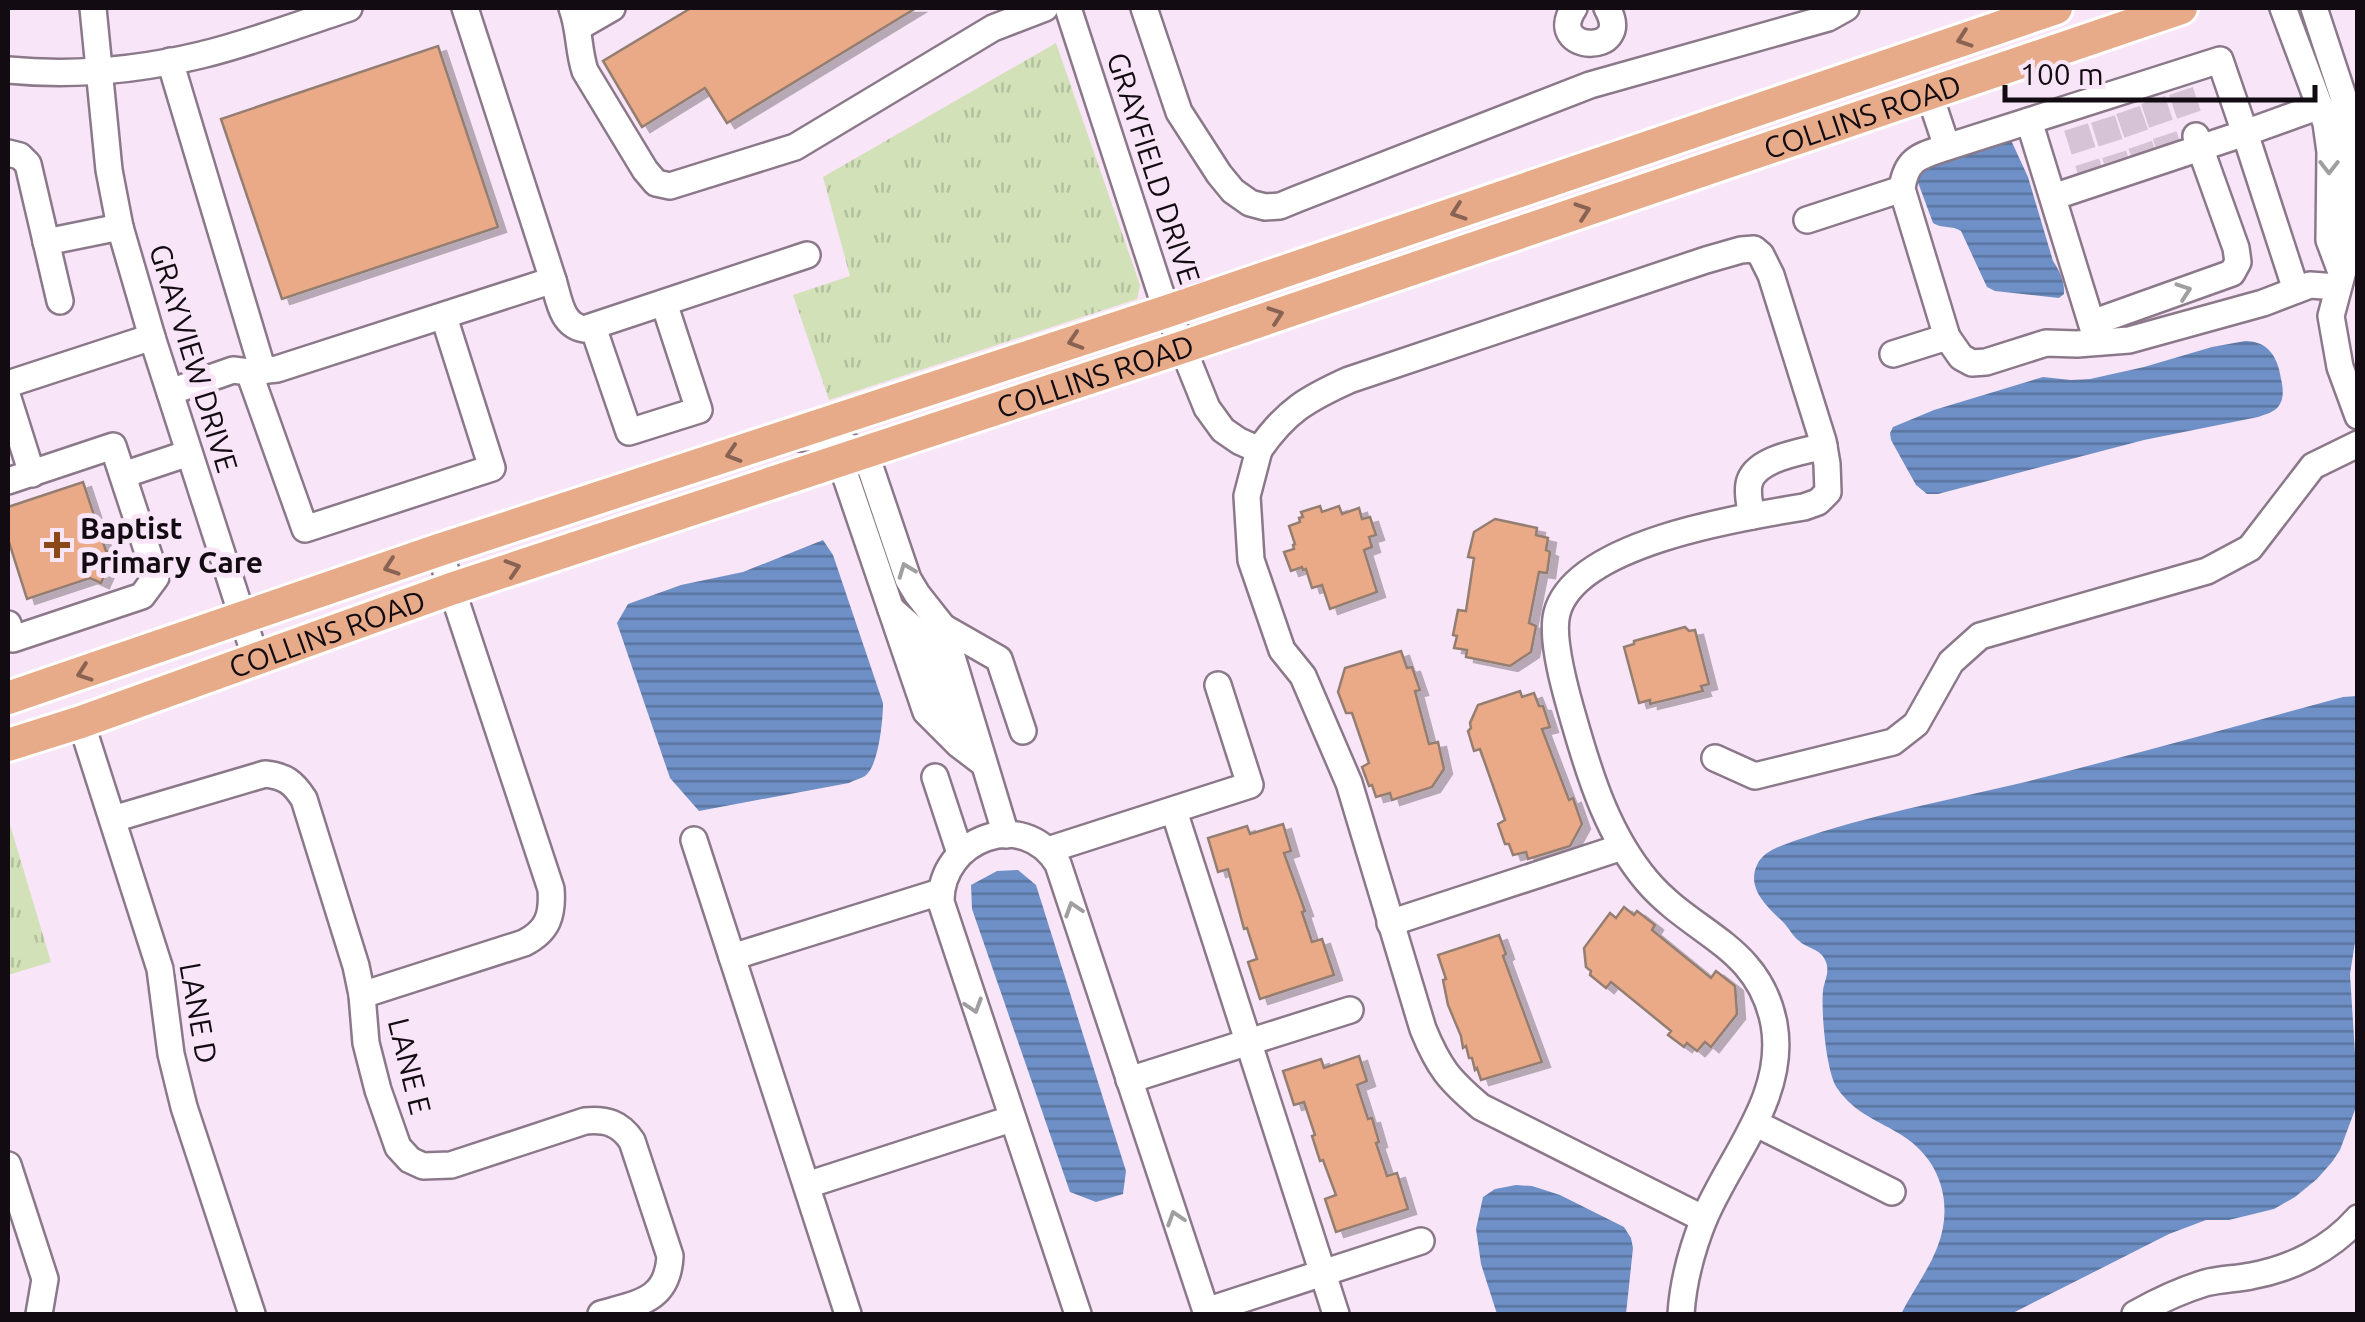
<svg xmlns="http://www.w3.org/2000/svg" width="2365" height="1322" font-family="Ubuntu,sans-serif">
<defs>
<pattern id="grass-tufts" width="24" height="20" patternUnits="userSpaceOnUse" patternTransform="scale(2.5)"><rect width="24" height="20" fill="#d2e1b8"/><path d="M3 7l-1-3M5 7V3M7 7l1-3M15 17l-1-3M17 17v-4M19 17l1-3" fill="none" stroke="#b3c09d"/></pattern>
<pattern id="water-rules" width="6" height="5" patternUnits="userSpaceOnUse" patternTransform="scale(2.5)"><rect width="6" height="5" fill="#6f90c6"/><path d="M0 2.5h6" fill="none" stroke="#5a749f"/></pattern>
<filter id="shadow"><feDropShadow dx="8" dy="5" stdDeviation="0" flood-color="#0004"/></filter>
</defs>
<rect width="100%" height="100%" fill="#f9e5f8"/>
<g fill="url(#grass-tufts)">
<polygon points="1056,43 1140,285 1137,299 829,400 793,295 850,276 823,177"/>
<polygon points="8,818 51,962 8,975"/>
</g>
<g fill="url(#water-rules)">
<path d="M2010,138L2028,177L2053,261C2060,271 2065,283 2064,294L2059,298L1995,291L1987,287L1961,231C1952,225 1942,229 1933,223L1913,169Z"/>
<path d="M2245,341C2269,341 2278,358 2281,379C2283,387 2284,397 2280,404C2276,412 2266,414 2258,417L2144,440L1938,494H1927L1916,485L1891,440L1890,433L1893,427L1934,410L2043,377L2071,380L2090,379L2144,367L2212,347Z"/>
<path d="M823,540L833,555L883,703C883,719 879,766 865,776C860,779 854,780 849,783L699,811L670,778L617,623L628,604L681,585L743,572Z"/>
<path d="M2357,696L2358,923L2350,974L2357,1086L2356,1107L2340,1150L2332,1162L2317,1179L2295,1197L2274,1209L2229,1220H2206L2169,1234L2011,1314H1901C1912,1292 1928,1271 1937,1248C1954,1206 1942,1161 1903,1136C1878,1120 1855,1114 1837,1088C1826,1072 1821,1011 1823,991C1824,981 1830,973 1826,962C1821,948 1807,949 1798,940C1792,935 1789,928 1783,922C1768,907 1746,889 1757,865C1763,851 1781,846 1794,841C1868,815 1945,801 2021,783C2129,756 2236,726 2343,697Z"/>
<polygon points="1018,870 1036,885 1126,1171 1123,1194 1096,1202 1070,1192 972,909 971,885 997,871"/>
<polygon points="1516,1185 1532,1186 1560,1195 1624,1227 1631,1238 1633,1248 1626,1314 1497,1314 1481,1264 1476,1229 1483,1197 1495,1189"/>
</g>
<g fill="#eaaa88" stroke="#947e72" stroke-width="2.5" filter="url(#shadow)">
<polygon points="691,8 916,8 727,123 705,88 642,127 603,61"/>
<polygon points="438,46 498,227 282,299 221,119"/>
<polygon points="83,482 106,551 114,554 101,583 90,578 27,599 8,539 8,507"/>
<polygon points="1320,506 1322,512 1339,506 1342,514 1359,508 1362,519 1370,517 1376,535 1369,537 1372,547 1364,550 1377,592 1330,609 1322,585 1312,588 1306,569 1303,570 1302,567 1291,571 1284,552 1294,549 1293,545 1295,544 1289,526 1300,522 1299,518 1303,517 1301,512"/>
<polygon points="1495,519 1537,528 1536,535 1548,538 1546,550 1550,552 1547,573 1539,572 1529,623 1536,626 1531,652 1510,666 1466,657 1467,650 1454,648 1457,636 1453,635 1458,610 1466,611 1474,558 1468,557 1474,532"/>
<polygon points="1685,627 1689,631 1695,630 1709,684 1701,686 1703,691 1650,704 1650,700 1639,703 1624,647 1634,644 1634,641"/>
<polygon points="1401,651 1407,668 1412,667 1420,690 1415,691 1429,744 1438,742 1444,769 1432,787 1392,800 1390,793 1376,797 1372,785 1369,786 1362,767 1369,763 1352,713 1346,713 1338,692 1345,668"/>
<polygon points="1520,691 1522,697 1534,693 1539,706 1543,706 1550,727 1542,729 1569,800 1573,798 1582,824 1570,846 1528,859 1526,852 1513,855 1509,844 1505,844 1498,824 1505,820 1480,749 1474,751 1468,731 1471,728 1470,723 1478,705"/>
<polygon points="1283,824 1291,851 1284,853 1305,911 1302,912 1312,942 1322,939 1334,975 1260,999 1248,962 1257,959 1247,928 1244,929 1228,869 1218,872 1208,838 1247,826 1250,834"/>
<polygon points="1624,907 1634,915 1637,911 1655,925 1652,930 1711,978 1716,971 1735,986 1737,1014 1711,1047 1705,1042 1697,1051 1687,1043 1684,1047 1668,1035 1671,1031 1611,982 1606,988 1590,975 1591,971 1586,967 1584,948 1610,913 1616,918"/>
<polygon points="1499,935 1506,954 1503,956 1542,1062 1481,1080 1477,1068 1475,1070 1472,1058 1469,1058 1466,1046 1463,1048 1461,1036 1448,1005 1443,980 1446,979 1438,955"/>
<polygon points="1359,1056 1367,1081 1357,1085 1368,1119 1372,1118 1379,1142 1376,1143 1387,1176 1397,1173 1408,1209 1336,1232 1325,1199 1336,1195 1323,1160 1320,1161 1312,1136 1315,1135 1304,1102 1294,1105 1283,1071 1321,1059 1324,1068"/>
</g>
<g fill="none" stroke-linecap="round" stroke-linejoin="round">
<g stroke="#d6c4d6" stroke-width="25" stroke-dasharray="25 12" stroke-linecap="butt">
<polyline points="2181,91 2196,136"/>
<polyline points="2153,100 2168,145"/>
<polyline points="2128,110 2143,153"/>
<polyline points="2103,119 2116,160"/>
<polyline points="2076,127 2090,171"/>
</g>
<defs>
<g id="minor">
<polyline points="93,8 109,170 120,227 152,337 256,659"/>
<path d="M572,8C580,30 578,50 585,71L645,170L656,183L670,186L795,147L993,28L1045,8"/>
<path d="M1068,8L1161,294L1207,408L1223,430L1239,441L1259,450L1247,496L1251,560L1282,650L1303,676L1349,783L1423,1029C1439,1068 1449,1080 1481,1107L1704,1219"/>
<polyline points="1144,8 1179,112 1219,174 1233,191 1250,203 1265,207 1280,206 1297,199 1590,85 1828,18 1846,8"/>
<path d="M1574,8C1544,53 1635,57 1607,8"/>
<polyline points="2283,8 2326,123 2330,152 2329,240 2341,272"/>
<polyline points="2314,8 2343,96 2352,137 2351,241 2331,316 2340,367 2358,416"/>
<polyline points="579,27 612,8"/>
<polyline points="170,61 263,371"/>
<path d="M8,70C71,76 139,70 201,55C251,43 300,24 349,8"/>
<polyline points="1929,93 1947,147 2220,60 2245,133 2053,197"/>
<polyline points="2029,121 2096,338"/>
<path d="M1947,147C1920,156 1906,158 1902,189L1947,337L1961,357L1972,363L1986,362L2046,343L2077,344L2129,340L2263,303L2310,285L2337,287"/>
<polyline points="8,153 20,156 28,164 60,301"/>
<polyline points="1807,220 1902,189"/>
<polyline points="46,242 120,227"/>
<path d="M553,280C559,299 561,325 584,329L807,255"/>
<polyline points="2296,290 2245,133 2320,106"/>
<polyline points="2092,323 2232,273 2238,262 2236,248 2196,136"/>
<polyline points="593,327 629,432 699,410 664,303"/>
<polyline points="1893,354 1947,337"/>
<polyline points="249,372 305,529 492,468 444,317"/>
<polyline points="8,384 152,337"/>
<polyline points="170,392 233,370 249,372 277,369 553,280 465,8"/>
<polyline points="8,398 32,474"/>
<polyline points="794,438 823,438 865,452 908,579 917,594 943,627 1006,835"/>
<path d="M1259,450C1286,411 1307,399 1349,380L1706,260L1741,250L1754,249L1761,255L1771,275L1823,441L1827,464L1828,492L1818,502L1804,507C1742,517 1575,543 1557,613C1550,640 1567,697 1575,724C1591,780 1609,836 1647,881C1693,935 1759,945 1774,1024C1787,1096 1730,1157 1704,1219C1692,1249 1683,1283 1681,1314"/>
<polyline points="840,460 926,712 958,744 983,763"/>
<polyline points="123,475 189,453"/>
<polyline points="8,481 113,446 156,577 142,596 13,639 8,624"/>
<path d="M1752,516C1750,507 1747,494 1749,484C1754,458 1802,452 1824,446"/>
<polyline points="891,609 924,638 957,739"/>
<polyline points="943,627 999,659 1023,731"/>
<polyline points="81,722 160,969 171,1054 184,1107 252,1314"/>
<polyline points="1715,758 1755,776 1893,742 1916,724 1951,662 1980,636 2207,571 2250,548 2313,466 2358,444"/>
<polyline points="935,777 960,853"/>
<polyline points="1174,811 1336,1314"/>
<path d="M113,819L265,774C285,776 293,782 304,799L356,966L362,995L366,1043L378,1090L398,1147L410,1160L423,1166L451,1165L585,1121C606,1119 620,1123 632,1141L670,1256C668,1301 638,1303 601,1314"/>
<polyline points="694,840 848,1314"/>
<polyline points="1048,850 1250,785 1218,685"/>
<polyline points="1390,923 1622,847"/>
<polyline points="732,957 940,892"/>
<path d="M362,995L524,943C548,931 553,915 551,889L439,550"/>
<polyline points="1129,1080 1350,1010"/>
<polyline points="1755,1123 1892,1192"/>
<polyline points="8,1165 45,1279 39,1314"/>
<polyline points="807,1185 1011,1119"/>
<polyline points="1206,1311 1421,1241"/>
<path d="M1078,1314L941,902C940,839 1023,807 1058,864L1207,1314"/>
<path d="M2135,1314C2158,1301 2179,1291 2205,1283C2220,1279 2236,1279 2251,1276C2291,1269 2331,1249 2358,1218"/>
</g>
<g id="major">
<polyline points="8,698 439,550 1168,311 2056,8"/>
<path id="s1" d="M8,745L81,722L451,589L1183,347L2181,8"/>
</g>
</defs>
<use href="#minor" stroke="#8b798a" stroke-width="30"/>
<use href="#major" stroke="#fff" stroke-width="38"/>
<use href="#minor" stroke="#fff" stroke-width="25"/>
<use href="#major" stroke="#e8ab89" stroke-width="32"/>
</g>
<defs><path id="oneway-chevron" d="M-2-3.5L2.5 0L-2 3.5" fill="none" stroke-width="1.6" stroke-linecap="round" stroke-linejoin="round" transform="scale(2.5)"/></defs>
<g stroke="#886353">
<use href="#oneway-chevron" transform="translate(1964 39) rotate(161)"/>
<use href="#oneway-chevron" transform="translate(1583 211) rotate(-19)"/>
<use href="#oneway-chevron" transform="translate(1458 212) rotate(161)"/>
<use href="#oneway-chevron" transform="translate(1276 315) rotate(-19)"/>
<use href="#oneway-chevron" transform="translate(1075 341) rotate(162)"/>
<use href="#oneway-chevron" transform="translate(733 454) rotate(162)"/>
<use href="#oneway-chevron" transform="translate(391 567) rotate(161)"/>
<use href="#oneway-chevron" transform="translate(513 568) rotate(-18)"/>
<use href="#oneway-chevron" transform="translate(84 673) rotate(161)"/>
</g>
<g stroke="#a09ea0">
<use href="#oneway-chevron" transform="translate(2329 167) rotate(90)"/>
<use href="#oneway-chevron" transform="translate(2184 291) rotate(-19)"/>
<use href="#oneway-chevron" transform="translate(906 570) rotate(-111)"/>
<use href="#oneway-chevron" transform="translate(1073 909) rotate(-108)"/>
<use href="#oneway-chevron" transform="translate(974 1006) rotate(72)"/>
<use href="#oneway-chevron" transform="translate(1175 1218) rotate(-108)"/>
</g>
<path fill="#8a4816" stroke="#f9e5f8" stroke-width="4" d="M52 530h10v10h10v10h-10v10h-10v-10h-10v-10h10z"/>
<g text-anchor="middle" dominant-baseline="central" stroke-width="10" stroke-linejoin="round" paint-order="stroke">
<g font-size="30" fill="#120c12" stroke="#f9e5f8">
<text stroke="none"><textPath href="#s1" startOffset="1958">COLLINS ROAD</textPath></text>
<text transform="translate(1154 168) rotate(72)">GRAYFIELD DRIVE</text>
<text transform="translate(194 358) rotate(73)">GRAYVIEW DRIVE</text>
<text stroke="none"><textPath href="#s1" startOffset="1148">COLLINS ROAD</textPath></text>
<text stroke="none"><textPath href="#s1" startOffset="338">COLLINS ROAD</textPath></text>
<text transform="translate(199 1013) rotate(80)">LANE D</text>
<text transform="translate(410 1066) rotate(76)">LANE E</text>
</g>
<g font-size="30" font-weight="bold" fill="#120c12" stroke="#f9e5f8" text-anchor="start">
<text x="80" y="528">Baptist<tspan x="80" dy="34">Primary Care</tspan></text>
</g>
</g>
<rect width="2365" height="1322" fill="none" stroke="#120c12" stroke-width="20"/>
<path d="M2005 85v15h310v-15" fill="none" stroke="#120c12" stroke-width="5"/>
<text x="2020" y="85" font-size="30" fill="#120c12" stroke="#f9e5f8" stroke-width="8" paint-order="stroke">100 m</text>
</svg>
